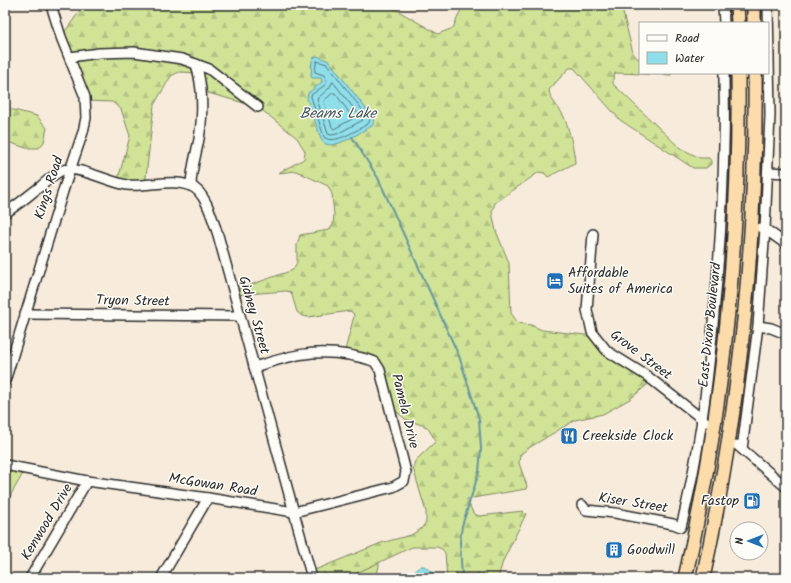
<svg xmlns="http://www.w3.org/2000/svg" width="791" height="583" font-family="Kalam,sans-serif">
<defs>
<pattern id="forest-firs" width="22" height="20" patternUnits="userSpaceOnUse"><rect width="22" height="20" fill="#d0e397"/><path d="M5 1l3.5 6h-7zM16 11l3.5 6h-7z" fill="#b3c382"/></pattern>
</defs>
<rect width="100%" height="100%" fill="#f7ecdb"/>
<filter id="ink" filterUnits="userSpaceOnUse"><feTurbulence type="fractalNoise" baseFrequency=".025" numOctaves="2"/><feDisplacementMap in="SourceGraphic" scale="8" xChannelSelector="R" yChannelSelector="G"/><feConvolveMatrix kernelMatrix="1 2 1 2 8 2 1 2 1" color-interpolation-filters="sRGB"/></filter>
<g filter="url(#ink)">
<g fill="#d0e397" stroke="#7e8761">
<polygon points="5,465 25,470 5,505"/>
<polygon points="379,562 379,566 376,578 346,578"/>
</g>
<g fill="url(#forest-firs)" stroke="#7e8761">
<path d="M84,5H388L438,34L453,28L463,5H621L633,53L637,58L640,59V73H672L671,75L615,73L613,79V84L680,148L700,158H709L711,161V164L706,168H693L620,120L574,68H569L549,90C550,100 558,106 563,115C568,124 575,153 575,163L548,177L544,173L539,172L495,203L492,212L496,231L509,263L511,313L518,323L531,325L542,330L594,336L597,339L647,376V385L630,399L603,414L575,420L527,449L520,455L519,463L527,486L526,489L467,499L473,513L479,516L523,511L526,514L503,561L498,578H447L445,553L442,549L437,547H412L346,578H312L310,572L381,543L411,535L421,529L426,522V512L413,468L415,461L436,441L427,427L405,419L389,405L379,366L344,354L354,316L353,313L350,311L308,317L302,316L297,312L291,292L286,291L234,295L233,291L293,270L297,262V245L300,235L329,230L333,225L334,215L332,194L328,186L296,171L278,173L304,159L305,151L297,138L258,107L201,91L199,73L179,72L171,76L154,105L145,186L117,183L130,136L121,109L112,102L85,101L61,37Z"/>
<polygon points="5,102 10,109 37,116 47,128 44,142 39,148 26,148 5,141"/>
</g>
<g fill="#8fdfeb" stroke="#67979e">
<path d="M317,56L329,61L373,118L374,122L372,126C362,131 336,149 326,144C324,143 322,141 321,139L307,98L308,93L322,82L321,78H313L311,77L312,61L313,58Z"/>
<polygon points="421,566 424,566 434,573 435,578 405,578"/>
</g>
<g fill="none" stroke-linecap="round" stroke-linejoin="round">
<g stroke="#537378" stroke-width="1">
<path d="M317,61L327,64L370,120L368,124C358,129 334,146 324,137L311,97V95L325,85L327,81L324,75L315,72Z"/>
<polygon points="333,82 363,120 337,134 332,135 328,134 317,99 329,88"/>
<polygon points="333,93 335,93 353,118 352,119 334,129 332,127 324,101"/>
</g>
<polyline stroke="#67979e" stroke-width="2" points="352,137 378,178 459,356 479,419 481,449 479,472 462,526 460,542 462,578"/>
<defs>
<g id="minor">
<polyline points="723,5 724,23"/>
<polyline points="70,57 99,53 134,52 182,59 209,69 258,107"/>
<polyline points="768,172 786,173"/>
<path d="M191,186C191,170 196,155 199,139C203,115 203,88 196,64"/>
<path d="M5,213C18,205 29,195 41,186C48,180 55,173 63,170C77,165 111,183 127,185C147,187 173,178 191,186C206,192 213,221 218,235L312,578"/>
<polyline points="761,228 765,229 786,244"/>
<polyline points="593,234 587,310 592,332 607,351 647,376 706,422"/>
<polyline points="25,314 240,316"/>
<polyline points="758,326 771,328 786,334"/>
<polyline points="5,381 64,188 83,132 86,118 85,97 61,37 51,5"/>
<polyline points="737,445 786,487"/>
<polyline points="742,449 758,326 765,229 770,115 768,5"/>
<path d="M5,465L87,481L208,498L294,512L393,487L404,481L406,472L380,370L375,362C367,358 358,357 349,355C310,349 290,356 254,367"/>
<path d="M582,505L586,510L615,513L673,524L681,527C698,460 707,392 713,324C719,264 723,203 724,143C725,119 724,96 724,73"/>
<polyline points="30,578 87,481"/>
<polyline points="161,578 208,498"/>
</g>
<g id="highway">
<polyline points="737,5 738,23"/>
<polyline points="754,5 754,23"/>
<path d="M685,578C723,412 740,243 738,73"/>
<path d="M703,578C739,412 757,243 755,73"/>
</g>
</defs>
<use href="#minor" stroke="#2b2b2b" stroke-width="12"/>
<use href="#highway" stroke="#2b2b2b" stroke-width="16"/>
<use href="#minor" stroke="#fdfcf7" stroke-width="9"/>
<use href="#highway" stroke="#fddcac" stroke-width="13"/>
</g>
</g>
<defs>
<symbol id="hotel-square" viewBox="-11 -11 22 22"><rect x="-9" y="-9" width="18" height="18" rx="4" fill="#1f6fb2" stroke="#fdfcf7"/><path d="M-6-4.5h1.5V1H6V5H4.5V3h-9V5H-6ZM-4 0a1.8 1.8 0 1 1 3.6 0ZM.5 0V-2.5h3Q6-2.5 6 0Z" fill="#fff"/></symbol>
<symbol id="restaurant-square" viewBox="-11 -11 22 22"><rect x="-9" y="-9" width="18" height="18" rx="4" fill="#1f6fb2" stroke="#fdfcf7"/><path d="M-5-6h1v4h1v-4h1v4h1v-4h1v5L-1.5 .5V6h-2V.5L-5-1ZM5-6V6H3V1.5H1.5Q1.5-4 5-6Z" fill="#fff"/></symbol>
<symbol id="fuel-square" viewBox="-11 -11 22 22"><rect x="-9" y="-9" width="18" height="18" rx="4" fill="#1f6fb2" stroke="#fdfcf7"/><path d="M-5.5-6h7V0h2V4h1.3V-2.5L3-4.5l.8-.8L6-3V5H2.5V1h-1V6h-7ZM-4.2-4.7v3.2H.2V-4.7Z" fill="#fff"/></symbol>
<symbol id="building-square" viewBox="-11 -11 22 22"><rect x="-9" y="-9" width="18" height="18" rx="4" fill="#1f6fb2" stroke="#fdfcf7"/><path d="M-4-6H4V6H1V3H-1V6H-4ZM-2.5-4.3h1.7v1.8h-1.7ZM.8-4.3h1.7v1.8H.8ZM-2.5-1h1.7V.8h-1.7ZM.8-1h1.7V.8H.8Z" fill="#fff"/></symbol>
</defs>
<g fill-rule="evenodd">
<use href="#hotel-square" x="545" y="271" width="20" height="20"/>
<use href="#restaurant-square" x="559" y="426" width="20" height="20"/>
<use href="#fuel-square" x="742" y="491" width="20" height="20"/>
<use href="#building-square" x="604" y="540" width="20" height="20"/>
</g>
<g text-anchor="middle" dominant-baseline="central" stroke-width="3" stroke-linejoin="round" paint-order="stroke">
<g font-size="14" fill="#2b2b2b" stroke="#fdfcf7">
<text transform="translate(49 188) rotate(-72)">Kings Road</text>
<text transform="translate(133 301) rotate(1)">Tryon Street</text>
<text transform="translate(254 315) rotate(74)">Gidney Street</text>
<text transform="translate(710 325) rotate(-84)">East Dixon Boulevard</text>
<text transform="translate(641 355) rotate(37)">Grove Street</text>
<text transform="translate(405 411) rotate(76)">Pamela Drive</text>
<text transform="translate(213 485) rotate(9)">McGowan Road</text>
<text transform="translate(633 503) rotate(9)">Kiser Street</text>
<text transform="translate(47 522) rotate(-59)">Kenwood Drive</text>
</g>
<g font-size="14" fill="#2b2b2b" stroke="#fdfcf7" text-anchor="start">
<text x="568" y="273">Affordable<tspan x="568" dy="16">Suites of America</tspan></text>
<text x="582" y="436">Creekside Clock</text>
<text x="739" y="501" text-anchor="end">Fastop</text>
<text x="627" y="550">Goodwill</text>
</g>
<g font-size="15" font-style="italic" fill="#44585b" stroke="#fdfcf7">
<text x="338" y="114">Beams Lake</text>
</g>
</g>
<rect width="791" height="583" fill="none" stroke="#fdfcf7" stroke-width="20"/>
<rect x="10" y="10" width="771" height="563" fill="none" stroke="#2b2b2b" stroke-width="1.5" filter="url(#ink)"/>
<rect x="639" y="22" width="130" height="52" fill="#fdfcf7" stroke="#a9a8a5"/>
<rect x="647" y="35" width="20" height="6" fill="#fdfcf7" stroke="#a9a8a5"/>
<text x="675" y="42" font-size="12" fill="#2b2b2b">Road</text>
<rect x="647" y="52" width="20" height="12" fill="#8fdfeb" stroke="#a9a8a5"/>
<text x="675" y="62" font-size="12" fill="#2b2b2b">Water</text>
<g transform="translate(749 541) rotate(270)"><circle r="19" fill="#fdfcf7" stroke="#a9a8a5"/>
<path d="M0-3L7 15L0 10L-7 15Z" fill="#1f6fb2"/>
<text y="-6" font-size="11" font-weight="bold" text-anchor="middle" fill="#2b2b2b">N</text>
</g>
</svg>
